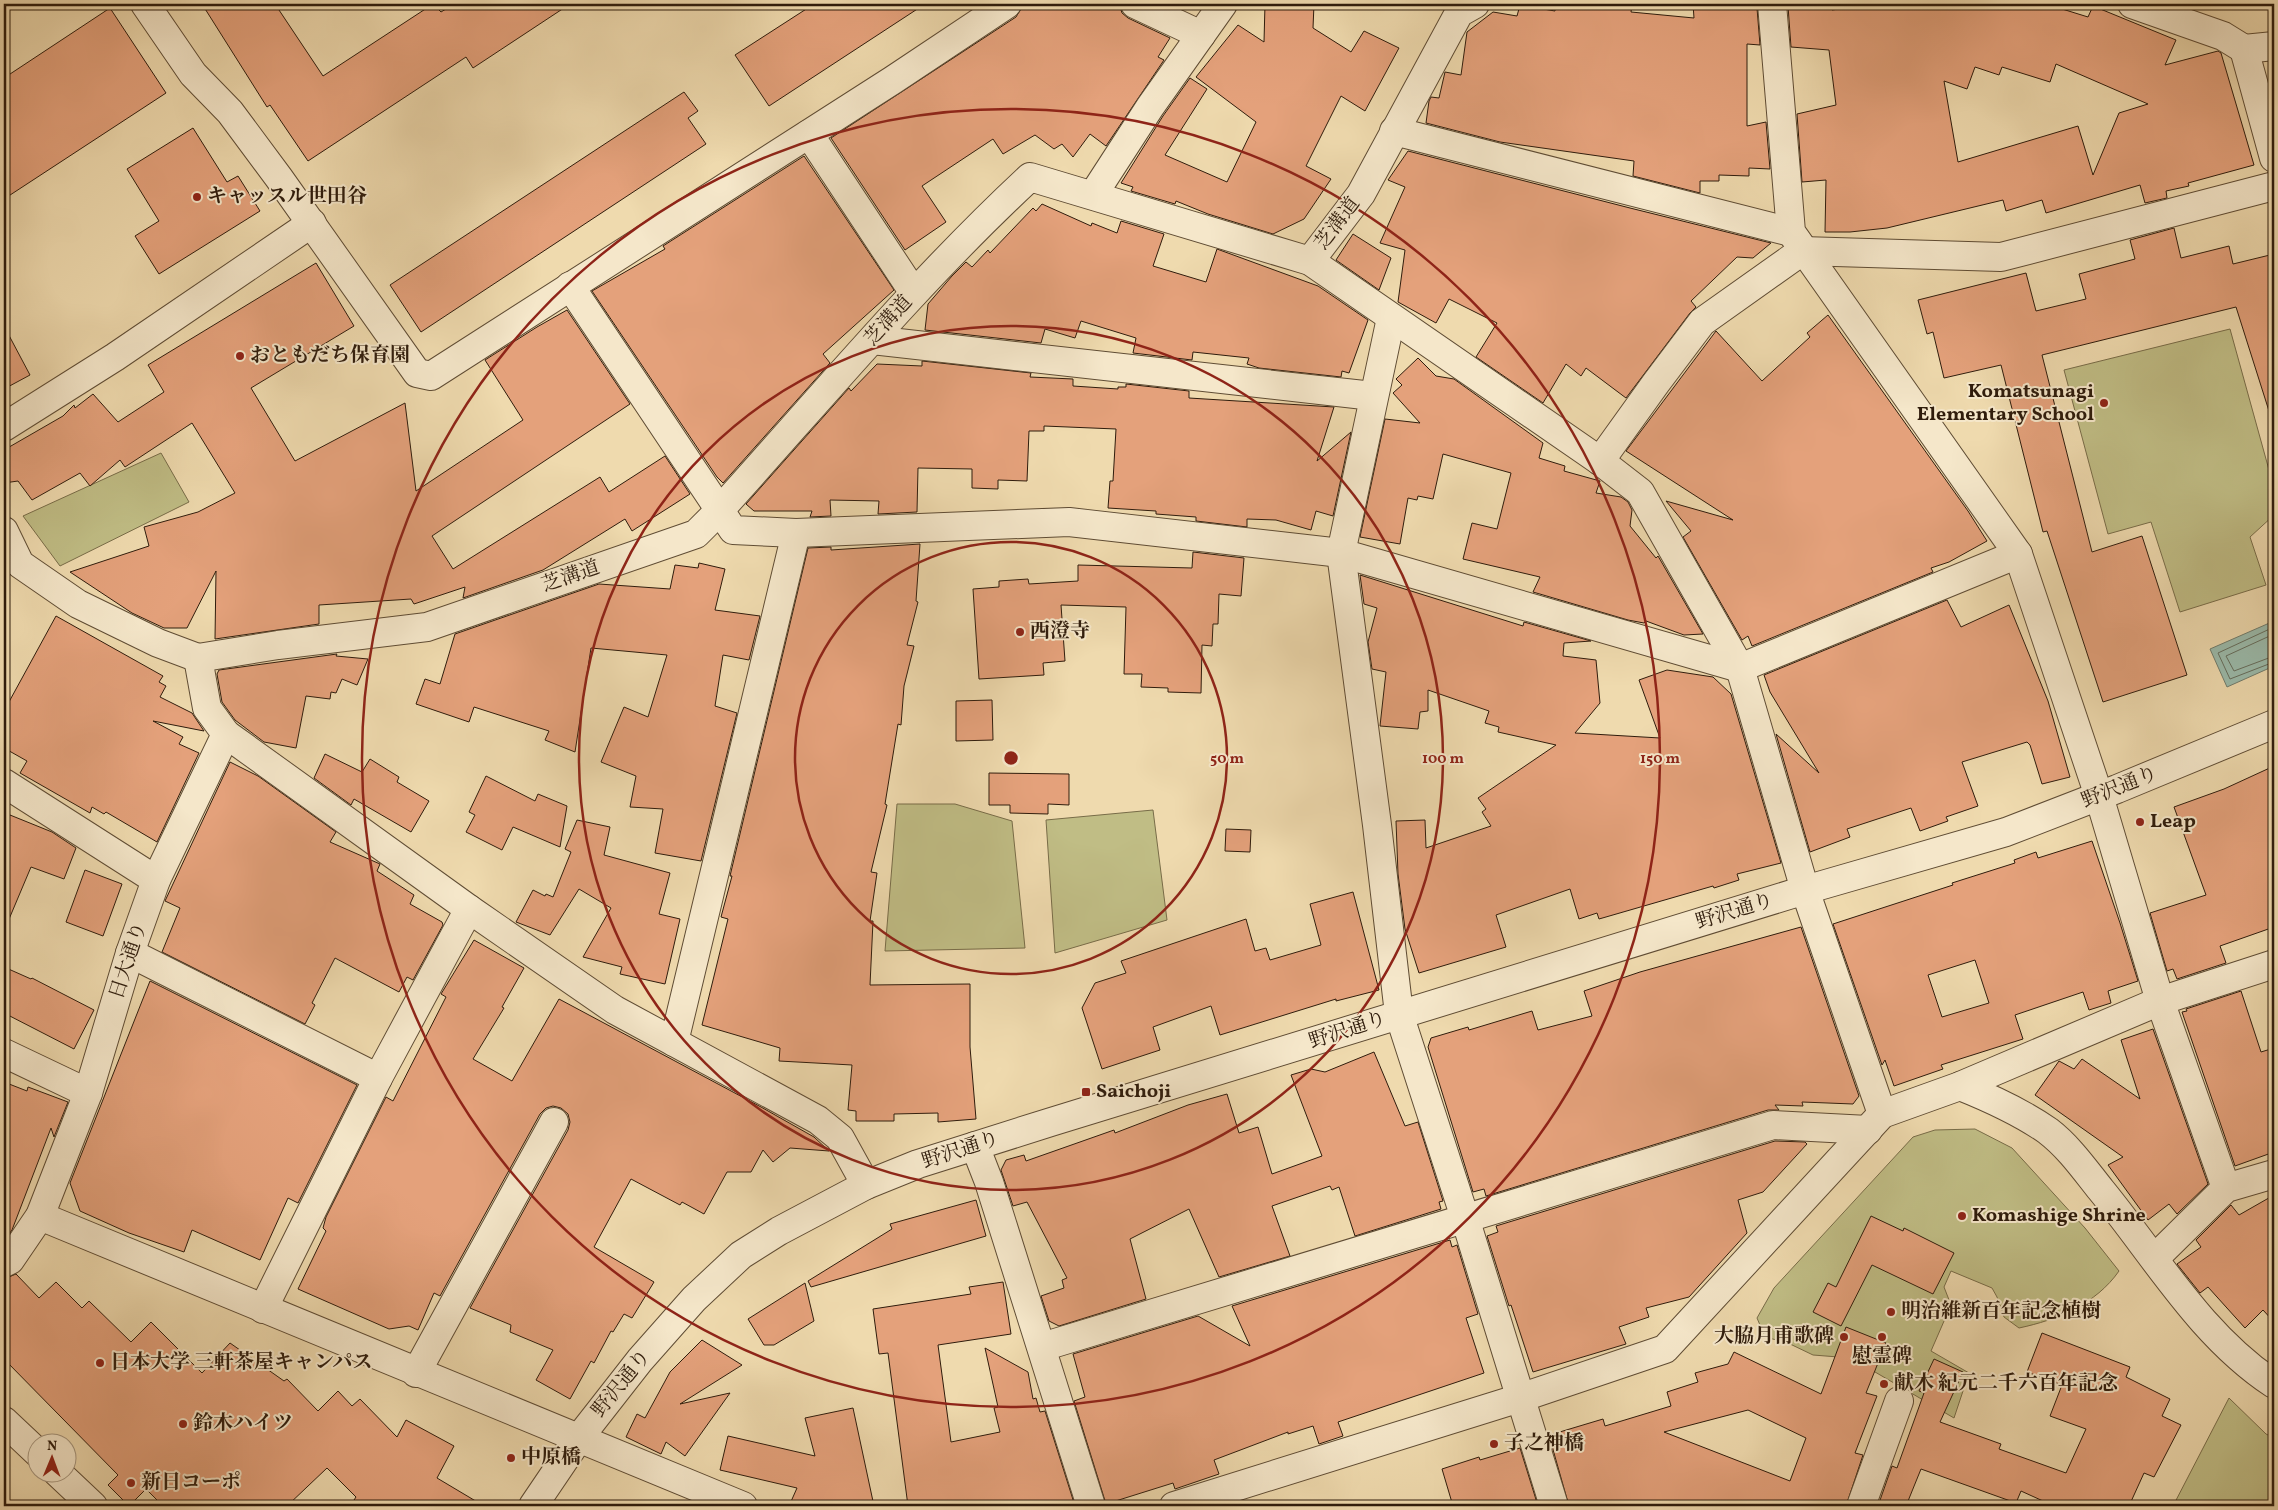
<svg xmlns="http://www.w3.org/2000/svg" width="2278" height="1510" font-family="Vollkorn,'Noto Serif JP',serif">
<rect width="100%" height="100%" fill="#efdaae"/>
<filter id="stains"><feTurbulence type="fractalNoise" baseFrequency=".004" numOctaves="4"/><feColorMatrix values="0 0 0 0 .2 0 0 0 0 .09 0 0 0 0 .02 0 0 0 .5 -.17"/></filter>
<radialGradient id="worn" r=".72"><stop offset=".6" stop-color="#630" stop-opacity="0"/><stop offset="1" stop-color="#630" stop-opacity=".3"/></radialGradient>
<g fill="#c0bd85" stroke="#786c48">
<polygon points="2230,329 2274,488 2274,515 2250,537 2266,585 2180,612 2151,522 2108,534 2064,370"/>
<polygon points="161,453 189,502 60,566 23,516"/>
<polygon points="897,804 955,804 1012,821 1025,948 885,951"/>
<polygon points="1153,810 1167,920 1055,953 1046,820"/>
<path d="M1975,1129L2012,1148L2085,1228L2119,1271C2096,1304 2057,1320 2019,1328L2004,1317L1997,1297L1992,1288L1951,1271L1944,1287L1951,1305L1931,1351L1969,1373L1954,1418L1851,1358L1813,1355L1788,1343L1765,1337L1757,1318L1774,1288L1913,1137L1935,1130Z"/>
<polygon points="2229,1398 2266,1434 2274,1438 2274,1506 2173,1506"/>
</g>
<polygon fill="#9abbac" stroke="#6f7b6c" points="2274,621 2274,666 2227,687 2210,649"/>
<g fill="none" stroke-linecap="round" stroke-linejoin="round">
<g stroke="#646c5c" stroke-width="1">
<polyline points="2274,627 2218,653 2230,679 2274,662"/>
<polyline points="2274,634 2226,656 2234,671 2274,656"/>
</g>
</g>
<g fill="#e4a17b" stroke="#2f1c0c" fill-rule="evenodd">
<polygon points="202,4 275,4 323,76 433,4 441,12 454,4 570,4 473,68 466,57 308,161 270,105 267,107"/>
<polygon points="814,4 925,4 769,106 735,55"/>
<polygon points="1027,4 1114,4 1120,7 1122,13 1128,18 1170,38 1158,57 1164,60 1106,146 1090,134 1073,157 1062,144 1054,149 1035,135 1003,154 993,139 922,186 946,222 905,250 831,138 1016,17 1022,7"/>
<polygon points="1265,4 1314,4 1313,28 1351,52 1364,31 1399,48 1365,111 1341,96 1306,166 1331,179 1304,219 1273,234 1208,214 1176,201 1175,204 1131,191 1133,187 1121,183 1163,116 1190,78 1207,89 1165,155 1227,182 1256,122 1196,77 1238,25 1264,42"/>
<polygon points="1567,4 1632,4 1631,12 1694,18 1693,4 1747,4 1747,9 1757,8 1760,45 1747,44 1747,126 1766,122 1770,169 1749,168 1749,176 1719,175 1719,181 1700,181 1700,193 1633,176 1634,161 1500,142 1426,123 1429,101 1431,97 1439,98 1445,72 1461,75 1467,32 1493,12 1517,16 1520,5 1555,11 1555,8 1567,9"/>
<path d="M1832,4V10L1875,4H2046L2088,17L2093,6L2176,40L2165,65L2218,51L2221,53L2254,165L2188,183L2189,186L2166,191L2167,198L2145,203L2140,185L2046,213L2042,200L2006,211L2003,200L1887,228L1850,232H1825L1826,180L1802,182L1797,114L1836,105L1829,50L1791,47L1788,6ZM2056,64L2148,104L2119,113L2093,175L2078,126L1958,162L1944,81L1967,89L1975,67L1999,75L2002,67L2050,82Z"/>
<polygon points="110,8 166,93 4,199 4,78"/>
<polygon points="684,92 698,111 688,118 706,144 421,332 390,285"/>
<polygon points="193,128 227,182 238,176 260,211 159,274 135,236 159,221 127,169"/>
<polygon points="1408,151 1630,208 1771,243 1753,258 1737,257 1691,301 1696,307 1690,313 1626,398 1586,368 1581,376 1566,364 1543,403 1476,357 1497,323 1449,299 1436,323 1398,302 1405,250 1380,243 1405,187 1388,180"/>
<polygon points="804,156 894,290 823,354 830,363 723,483 717,477 592,291 665,249 663,246"/>
<polygon points="1042,204 1091,226 1092,223 1117,233 1121,221 1164,234 1153,266 1206,282 1217,249 1318,286 1368,320 1349,373 1342,371 1341,377 1259,368 1247,364 1249,358 1193,352 1192,360 1133,353 1136,338 1081,321 1075,338 1045,329 1041,343 925,330 928,304 952,276 966,262 972,267 988,250 990,253 1033,208 1036,211"/>
<polygon points="2174,228 2181,258 2229,246 2233,264 2274,254 2274,410 2269,411 2236,307 2042,355 2092,552 2142,536 2187,675 2103,702 2047,531 2043,532 2001,365 1944,378 1933,332 1927,334 1918,300 2026,273 2036,311 2086,299 2079,274 2135,259 2130,240"/>
<polygon points="1353,234 1391,258 1379,290 1336,260"/>
<polygon points="316,263 354,326 251,388 295,461 405,403 416,491 523,420 485,360 537,327 567,310 630,404 432,536 453,569 600,477 609,492 665,456 690,494 632,531 625,519 543,570 463,598 465,587 414,604 411,599 319,605 319,624 215,639 216,571 187,628 164,628 132,613 70,572 149,546 144,527 198,512 235,493 192,423 125,467 120,460 90,486 80,473 32,500 18,481 4,483 4,450 63,416 74,405 75,408 93,394 118,422 164,392 148,365"/>
<polygon points="1828,315 1968,511 1987,541 1949,562 1931,568 1933,572 1752,646 1748,636 1742,640 1683,537 1691,531 1666,501 1733,520 1626,451 1716,331 1762,381 1810,337 1807,333"/>
<polygon points="4,326 30,375 4,389"/>
<polygon points="1418,358 1436,376 1454,379 1543,443 1539,458 1565,466 1564,471 1600,481 1596,493 1621,497 1628,502 1632,510 1630,526 1656,558 1658,556 1703,634 1684,635 1646,621 1644,623 1628,620 1533,592 1540,577 1463,559 1472,523 1497,529 1511,473 1468,461 1443,454 1433,499 1418,496 1417,500 1408,498 1400,544 1360,537 1385,419 1420,423 1393,393 1402,385 1396,379"/>
<polygon points="922,361 1031,373 1030,377 1073,379 1073,386 1118,389 1118,387 1126,387 1126,384 1189,391 1189,398 1334,407 1317,461 1351,432 1333,516 1316,511 1311,530 1276,520 1247,519 1247,527 1196,521 1196,517 1156,514 1156,511 1108,508 1110,481 1113,481 1116,429 1044,426 1044,431 1029,431 1027,481 998,480 998,489 972,488 972,469 918,468 917,512 878,514 879,501 830,500 831,516 810,517 812,511 754,511 746,504 849,388 851,391 877,364 922,366"/>
<polygon points="920,544 916,601 918,602 907,645 914,646 904,686 901,725 898,724 885,804 887,805 871,872 877,873 870,921 873,921 870,985 970,984 970,1047 976,1119 938,1122 938,1113 894,1114 894,1121 856,1121 856,1111 848,1110 852,1065 779,1061 780,1048 702,1025 728,919 721,917 732,876 730,876 808,548 831,547 831,550"/>
<polygon points="1193,552 1244,558 1241,596 1219,594 1218,624 1213,624 1212,646 1202,645 1201,693 1168,692 1168,688 1141,687 1142,674 1124,674 1126,607 1061,605 1065,661 1043,663 1044,675 979,679 973,589 999,587 999,581 1028,579 1029,584 1078,581 1078,565 1192,568"/>
<polygon points="699,563 725,569 715,610 760,616 749,660 723,655 715,706 737,713 701,861 655,853 663,809 630,807 636,776 601,762 624,707 648,717 667,655 591,648 575,752 545,740 549,731 474,707 469,722 416,704 425,679 440,684 455,634 599,584 670,589 675,565 698,568"/>
<polygon points="1360,575 1523,626 1524,622 1591,641 1564,643 1563,656 1596,660 1600,703 1575,733 1660,738 1639,680 1667,670 1713,677 1731,694 1781,863 1737,874 1739,880 1714,888 1713,886 1599,919 1597,913 1579,919 1570,889 1496,915 1506,947 1419,973 1405,929 1398,874 1396,821 1425,820 1426,848 1491,826 1482,812 1486,809 1478,798 1556,745 1498,732 1499,727 1485,723 1489,711 1428,690 1428,711 1420,712 1418,729 1380,726 1386,672 1372,669 1368,642 1377,608 1364,604"/>
<polygon points="1947,600 1961,627 2009,605 2048,701 2070,777 2042,784 2030,745 2027,742 1962,762 1978,806 1946,817 1948,821 1920,831 1911,808 1847,829 1850,837 1810,852 1776,734 1819,773 1770,692 1764,675"/>
<polygon points="56,616 163,676 159,682 166,686 160,697 192,713 204,731 153,721 183,737 179,744 199,753 157,842 106,812 104,814 92,807 90,813 20,773 27,761 4,748 4,711"/>
<polygon points="337,654 336,656 368,659 357,685 342,679 336,693 331,692 330,699 306,696 296,748 264,742 235,720 222,702 217,674 219,670"/>
<polygon points="992,700 993,740 956,741 956,701"/>
<polygon points="325,754 362,772 370,759 399,777 397,782 429,801 411,832 354,799 351,805 314,778"/>
<polygon points="230,762 258,776 336,832 330,842 380,864 377,871 414,895 410,904 442,922 443,925 413,980 407,977 399,992 335,958 312,1003 315,1005 305,1024 162,952 180,908 165,901"/>
<polygon points="2274,766 2274,927 2220,946 2226,963 2177,979 2173,969 2167,971 2150,913 2206,895 2174,807 2224,789"/>
<polygon points="989,773 1069,774 1069,805 1048,804 1048,814 1010,813 1010,805 989,805"/>
<polygon points="486,776 535,801 538,794 567,806 560,847 513,827 502,850 466,832 475,815 469,812"/>
<polygon points="10,815 52,832 76,848 64,879 31,867 4,931 4,830"/>
<polygon points="577,820 610,827 604,855 670,873 659,914 680,919 665,984 620,974 622,967 583,957 611,908 579,889 550,935 516,922 533,890 545,896 546,894 553,897 571,852 565,849"/>
<polygon points="1226,829 1251,830 1250,852 1225,851"/>
<path d="M2092,841L2120,923L2138,981L2108,991L2111,1003L2089,1010L2083,992L2015,1015L2023,1039L1941,1065L1943,1069L1894,1086L1885,1060L1882,1065L1833,924L1953,885L1952,883L2015,863L2014,860L2036,852L2038,858ZM1975,960L1989,1003L1942,1017L1928,975Z"/>
<polygon points="85,870 122,884 103,936 66,922"/>
<polygon points="1353,892 1379,990 1336,1001 1336,999 1220,1035 1211,1006 1153,1027 1160,1050 1102,1069 1082,1008 1095,983 1126,973 1121,961 1246,919 1255,951 1266,948 1270,960 1321,945 1310,904"/>
<polygon points="1801,927 1859,1096 1853,1104 1802,1102 1803,1106 1775,1105 1779,1110 1768,1110 1486,1196 1484,1189 1473,1192 1428,1047 1431,1038 1468,1027 1469,1030 1532,1011 1538,1030 1592,1016 1584,991 1640,972"/>
<polygon points="474,940 524,968 502,1007 504,1008 473,1059 512,1081 559,999 761,1107 814,1137 829,1151 790,1148 773,1162 763,1150 751,1172 727,1172 704,1214 682,1202 680,1205 631,1179 594,1247 654,1282 632,1318 624,1314 613,1332 611,1331 594,1363 591,1361 570,1399 536,1380 553,1350 510,1332 511,1325 470,1308 568,1130 570,1122 568,1114 561,1108 553,1106 546,1108 540,1114 440,1296 434,1293 418,1330 409,1326 389,1329 298,1289 326,1231 323,1228 326,1217 386,1097 393,1101 446,997 441,994"/>
<polygon points="4,967 31,979 32,978 94,1010 74,1049 4,1013"/>
<polygon points="150,981 357,1085 298,1203 288,1198 260,1260 192,1230 184,1252 129,1233 80,1211 70,1183"/>
<polygon points="2241,991 2261,1052 2274,1048 2274,1152 2235,1166 2182,1012 2187,1011 2186,1009"/>
<polygon points="2153,1029 2208,1184 2177,1214 2169,1204 2148,1220 2108,1165 2123,1157 2035,1095 2059,1061 2074,1069 2082,1059 2140,1099 2121,1040"/>
<polygon points="1374,1052 1405,1126 1418,1122 1443,1201 1439,1202 1441,1209 1355,1236 1339,1187 1332,1190 1330,1186 1272,1206 1290,1256 1219,1277 1189,1209 1130,1239 1146,1299 1059,1326 1049,1321 1041,1296 1064,1288 1062,1280 1067,1278 1027,1202 1013,1206 1001,1170 1006,1160 1024,1155 1026,1161 1114,1130 1115,1133 1188,1105 1227,1094 1239,1133 1258,1127 1272,1174 1322,1156 1291,1075 1311,1069 1325,1072"/>
<polygon points="4,1082 27,1091 28,1087 68,1102 54,1137 51,1128 12,1230 4,1241"/>
<polygon points="1775,1141 1805,1142 1807,1144 1763,1192 1738,1200 1747,1233 1689,1297 1646,1308 1649,1317 1619,1327 1626,1344 1533,1372 1511,1305 1509,1306 1487,1236 1498,1232 1496,1226"/>
<polygon points="2274,1195 2274,1322 2263,1310 2245,1328 2208,1287 2200,1293 2177,1264 2201,1247 2196,1240 2231,1205 2239,1215"/>
<polygon points="976,1200 986,1236 811,1287 808,1281 892,1229 890,1224"/>
<polygon points="1871,1216 1903,1231 1904,1228 1954,1253 1933,1294 1872,1265 1841,1326 1813,1312 1828,1283 1836,1287"/>
<polygon points="1450,1240 1452,1247 1457,1245 1478,1314 1466,1318 1484,1373 1338,1422 1343,1436 1319,1444 1313,1426 1288,1434 1288,1432 1214,1460 1219,1474 1175,1489 1173,1483 1106,1504 1074,1401 1085,1397 1073,1354 1198,1316 1250,1346 1232,1306"/>
<polygon points="16,1274 39,1298 56,1282 82,1308 89,1301 131,1342 151,1322 202,1373 230,1343 284,1381 287,1379 318,1411 338,1391 352,1406 360,1399 397,1437 406,1420 454,1446 437,1478 484,1506 350,1506 356,1497 327,1468 287,1506 163,1506 146,1489 129,1506 108,1485 118,1475 4,1359 4,1279"/>
<polygon points="1003,1282 1011,1334 938,1345 951,1442 1000,1432 994,1408 998,1407 985,1348 1028,1372 1033,1399 1036,1398 1040,1412 1045,1411 1075,1506 908,1506 888,1353 879,1354 873,1309 971,1294 969,1287"/>
<polygon points="805,1283 814,1321 774,1345 764,1345 748,1319"/>
<path d="M1846,1327L1886,1343L1866,1393L1877,1396L1855,1453L1863,1455L1846,1506H1569L1550,1439L1555,1437L1553,1434L1603,1419L1605,1426L1671,1406L1667,1392L1698,1382L1695,1373L1728,1364L1734,1352L1821,1394ZM1748,1410L1806,1438L1790,1481L1664,1432Z"/>
<polygon points="2042,1333 2130,1367 2126,1377 2170,1399 2162,1416 2181,1425 2154,1477 2144,1473 2129,1506 2054,1506 2021,1491 2016,1503 1921,1469 1906,1506 1878,1506 1892,1466 1897,1468 1924,1393 1919,1391 1934,1359 1963,1372 1940,1422 2001,1444 1999,1449 2066,1473 2086,1429 2050,1416 2062,1385 2027,1372"/>
<polygon points="702,1340 742,1365 680,1404 730,1393 685,1456 666,1442 661,1454 626,1437 637,1414 645,1418 670,1372"/>
<polygon points="853,1408 874,1506 789,1506 797,1488 720,1470 728,1436 815,1456 805,1418"/>
<polygon points="1520,1448 1538,1506 1453,1506 1442,1469 1479,1457 1480,1460"/>
</g>
<g fill="none" stroke-linecap="round" stroke-linejoin="round">
<defs>
<g id="minor">
<polyline points="145,4 193,74 230,112 279,178 417,373 431,376 893,80 1007,4"/>
<polyline points="1135,4 1201,35"/>
<polyline points="1772,4 1791,232 2018,554 2099,796 2160,1001 2226,1188"/>
<polyline points="2244,49 2274,158"/>
<polyline points="1394,131 1791,232"/>
<polyline points="809,134 914,293"/>
<polyline points="1093,195 1150,107 1223,4"/>
<polyline points="570,286 733,530 796,533 1069,522 1341,553 1740,668 2018,554"/>
<polyline points="1391,318 1341,553 1377,825 1399,1014 1465,1218 1554,1506"/>
<polyline points="872,340 1373,396"/>
<polyline points="4,427 115,357 312,223"/>
<polyline points="1600,461 1656,383 1702,322 1802,251 2001,257 2274,186"/>
<polyline points="226,734 469,909 615,1010 818,1120 840,1138 866,1185"/>
<polyline points="4,783 156,880"/>
<polyline points="130,953 378,1078"/>
<polyline points="674,1042 796,533"/>
<polyline points="4,1053 88,1093"/>
<path d="M1960,1086C1990,1098 2021,1112 2048,1131C2069,1147 2085,1170 2101,1190C2156,1257 2201,1336 2274,1384"/>
<polyline points="975,1146 989,1182 1091,1506"/>
<polyline points="40,1216 743,1506"/>
<polyline points="2155,1258 2226,1188 2274,1174"/>
<path d="M4,1263L10,1260L40,1216L88,1093L130,953L156,880L226,734L207,708L198,658L278,645L427,627L696,534L719,511C821,398 919,280 1030,177L1310,261L1600,461L1640,492L1740,668L1805,890L1882,1114"/>
<polyline points="263,1309 378,1078 469,909"/>
<polyline points="1042,1347 1773,1125 1868,1130"/>
<polyline points="416,1373 554,1122"/>
<polyline points="1174,1506 1520,1398 1665,1349 1882,1114 1960,1086 2160,1001 2274,964"/>
<polyline points="1861,1506 1899,1401"/>
</g>
<g id="tertiary">
<polyline points="2132,4 2223,36 2244,49 2274,46"/>
<polyline points="1310,261 1361,194 1459,13 1475,4"/>
<polyline points="4,531 20,564 78,604 158,643 198,658"/>
<polyline points="4,1421 38,1453"/>
<polyline points="57,1472 93,1506"/>
<polyline points="533,1506 579,1438 640,1360 694,1299 741,1255 779,1231 866,1185 918,1164 1051,1122 1805,890 2006,832 2117,789 2274,724"/>
</g>
</defs>
<use href="#minor" stroke="#5f4c34" stroke-width="30"/>
<use href="#tertiary" stroke="#5f4c34" stroke-width="30"/>
<use href="#minor" stroke="#f5e7ca" stroke-width="28"/>
<use href="#tertiary" stroke="#f5e7ca" stroke-width="28"/>
</g>
<g fill="none" stroke="#8f2418" stroke-width="2.5">
<circle cx="1011" cy="758" r="216"/>
<circle cx="1011" cy="758" r="432"/>
<circle cx="1011" cy="758" r="649"/>
</g>
<g fill="#8f2418" stroke="#f5e7ca" stroke-width="2">
<circle cx="197" cy="197" r="5"/>
<circle cx="240" cy="356" r="5"/>
<circle cx="2104" cy="403" r="5"/>
<circle cx="1020" cy="632" r="5"/>
<circle cx="2140" cy="822" r="5"/>
<rect x="1081" y="1087" width="10" height="10" rx="2.5"/>
<circle cx="1962" cy="1216" r="5"/>
<circle cx="1891" cy="1312" r="5"/>
<circle cx="1844" cy="1337" r="5"/>
<circle cx="1882" cy="1337" r="5"/>
<circle cx="100" cy="1363" r="5"/>
<circle cx="1884" cy="1384" r="5"/>
<circle cx="183" cy="1424" r="5"/>
<circle cx="1494" cy="1444" r="5"/>
<circle cx="511" cy="1458" r="5"/>
<circle cx="131" cy="1483" r="5"/>
</g>
<g text-anchor="middle" dominant-baseline="central" stroke-width="4" stroke-linejoin="round" paint-order="stroke">
<g font-size="20" font-weight="bold" fill="#2f1c0c" stroke="#f5e7ca" text-anchor="start">
<text x="207" y="197">キャッスル世田谷</text>
<text x="250" y="356">おともだち保育園</text>
<text x="2094" y="392" text-anchor="end">Komatsunagi<tspan x="2094" dy="23">Elementary School</tspan></text>
<text x="1030" y="632">西澄寺</text>
<text x="2150" y="822">Leap</text>
<text x="1096" y="1092">Saichoji</text>
<text x="1972" y="1216">Komashige Shrine</text>
<text x="1901" y="1312">明治維新百年記念植樹</text>
<text x="1834" y="1337" text-anchor="end">大脇月甫歌碑</text>
<text x="1882" y="1357" text-anchor="middle">慰霊碑</text>
<text x="110" y="1363">日本大学 三軒茶屋キャンパス</text>
<text x="1894" y="1384">献木 紀元二千六百年記念</text>
<text x="193" y="1424">鈴木ハイツ</text>
<text x="1504" y="1444">子之神橋</text>
<text x="521" y="1458">中原橋</text>
<text x="141" y="1483">新日コーポ</text>
</g>
<g font-size="20" fill="#2f1c0c" stroke="#f5e7ca">
<text transform="translate(1338 224) rotate(-53)">芝溝道</text>
<text transform="translate(889 321) rotate(-48)">芝溝道</text>
<text transform="translate(571 577) rotate(-19)">芝溝道</text>
<text transform="translate(2120 788) rotate(-22)">野沢通り</text>
<text transform="translate(1735 912) rotate(-17)">野沢通り</text>
<text transform="translate(129 961) rotate(-72)">日大通り</text>
<text transform="translate(1348 1031) rotate(-18)">野沢通り</text>
<text transform="translate(961 1151) rotate(-18)">野沢通り</text>
<text transform="translate(622 1384) rotate(-51)">野沢通り</text>
</g>
</g>
<circle cx="1011" cy="758" r="8" fill="#8f2418" stroke="#f5e7ca" stroke-width="2.5"/>
<g font-size="15" text-anchor="middle" font-weight="bold" fill="#8f2418" stroke="#f5e7ca" stroke-width="4" stroke-linejoin="round" paint-order="stroke">
<text x="1227" y="763">50 m</text>
<text x="1443" y="763">100 m</text>
<text x="1660" y="763">150 m</text>
</g>
<rect width="2278" height="1510" fill="none" stroke="#efdaae" stroke-width="20"/>
<rect x="5" y="5" width="2268" height="1500" fill="none" stroke="#2f1c0c" stroke-width="2.5"/>
<rect x="10" y="10" width="2258" height="1490" fill="none" stroke="#2f1c0c"/>
<g transform="translate(52 1458) rotate(1)"><circle r="24" fill="#f5e7ca" stroke="#a6967e"/>
<path d="M0-4L9 19L0 12L-9 19Z" fill="#8f2418"/>
<text y="-8" font-size="14" font-weight="bold" text-anchor="middle" fill="#2f1c0c">N</text>
</g>
<rect width="100%" height="100%" filter="url(#stains)"/>
<rect width="100%" height="100%" fill="url(#worn)"/>
</svg>
